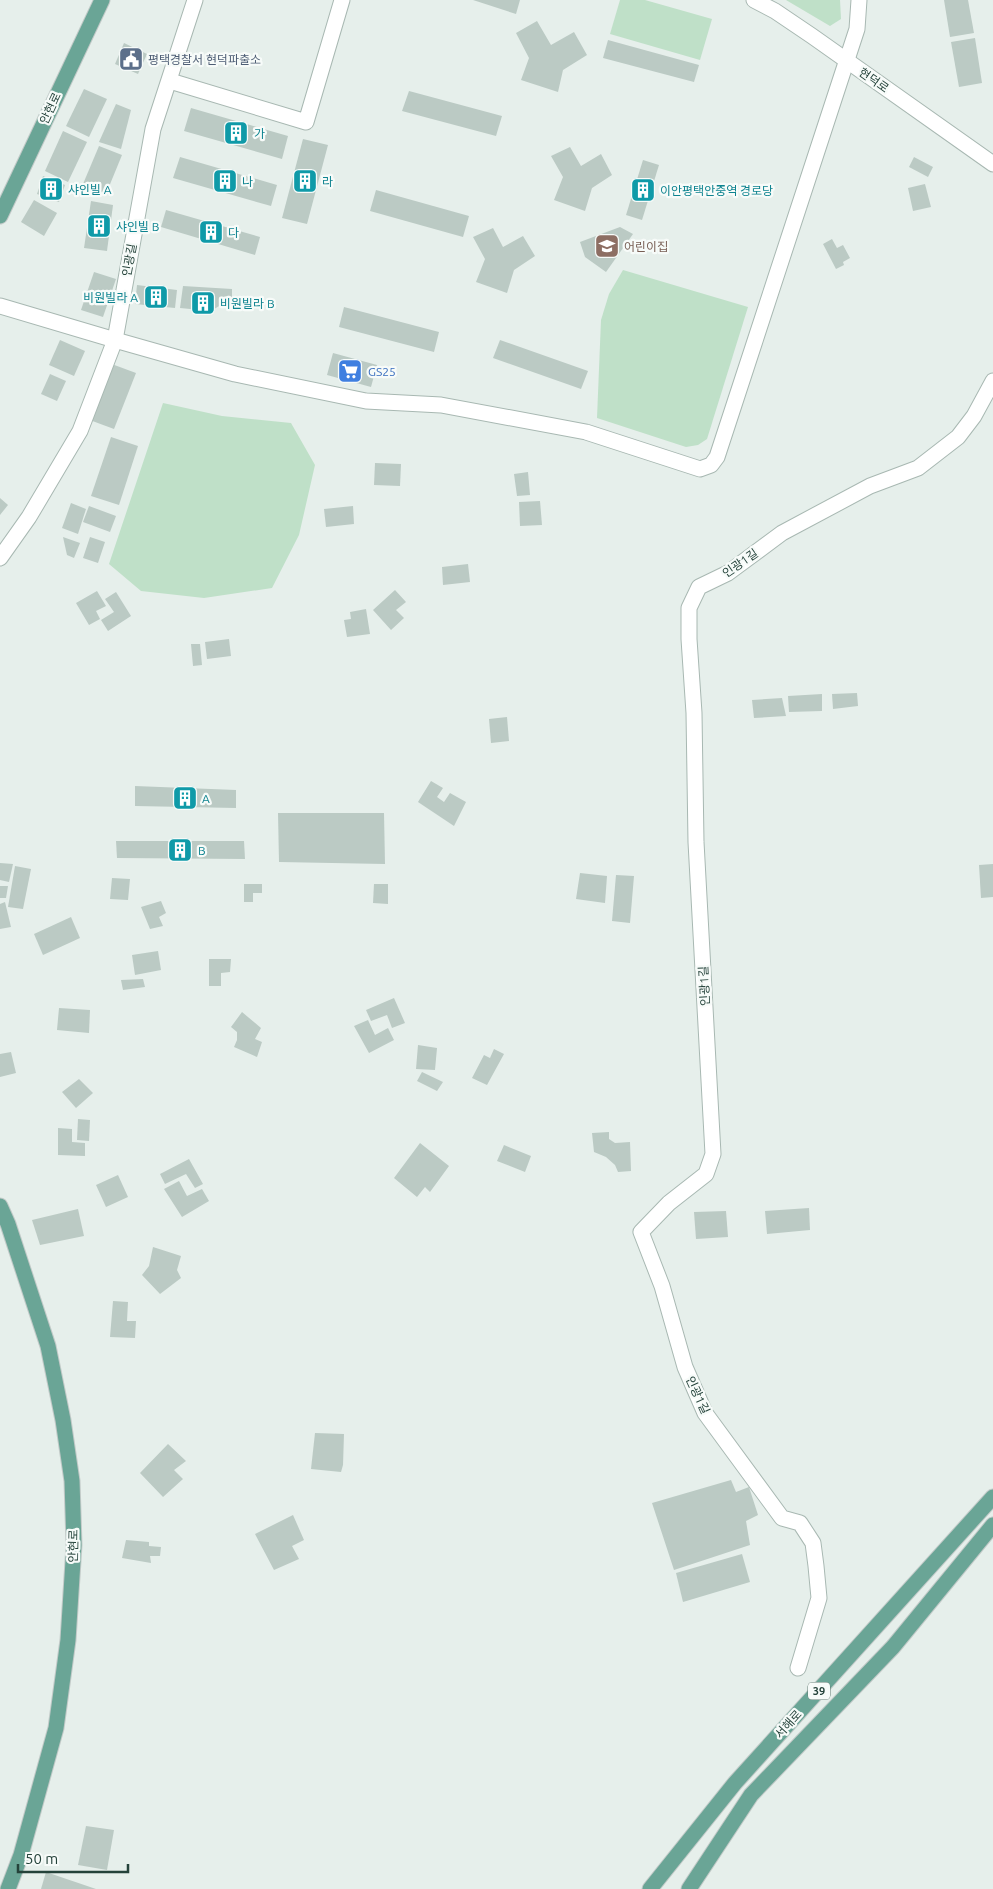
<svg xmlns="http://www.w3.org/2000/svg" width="993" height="1889" font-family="Ubuntu,'Noto Sans KR',sans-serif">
<rect width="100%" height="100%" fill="#e6efeb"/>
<g fill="#bfe0c8">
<polygon points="620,0 645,0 712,19 700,60 610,34"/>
<polygon points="786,0 840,0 841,19 830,26"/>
<polygon points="623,270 748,307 707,439 698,445 686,447 597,418 601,320 609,294"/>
<polygon points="163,403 222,416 291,423 315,465 299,535 272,588 204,598 141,591 109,564"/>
</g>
<g fill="#bbcac4">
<polygon points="473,0 520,0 516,14"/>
<polygon points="944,0 968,0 974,33 950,37"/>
<polygon points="537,21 551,45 574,32 587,55 563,70 558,92 521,80 529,58 516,33"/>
<polygon points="975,38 982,83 959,87 951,42"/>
<polygon points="608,40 699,65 694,82 603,58"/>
<polygon points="124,43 147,54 138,74 115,64"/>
<polygon points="84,89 107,99 89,137 66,126"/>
<polygon points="409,91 502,116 496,136 402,111"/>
<polygon points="116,104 131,110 121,149 99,142"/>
<polygon points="191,108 288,136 282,159 184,131"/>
<polygon points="63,131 87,142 68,182 45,171"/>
<polygon points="303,139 328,145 307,224 282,218"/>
<polygon points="99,146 122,155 106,194 83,184"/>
<polygon points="570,147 581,166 601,154 612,175 592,188 585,211 554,200 563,177 551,156"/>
<polygon points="180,157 277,185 271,206 173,178"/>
<polygon points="914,157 933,167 928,177 909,167"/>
<polygon points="643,160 659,165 642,220 626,215"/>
<polygon points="43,176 65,185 59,202 37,194"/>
<polygon points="925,184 931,207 913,211 908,188"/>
<polygon points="376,190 469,216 463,237 370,211"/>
<polygon points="34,200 57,213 44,236 21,222"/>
<polygon points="91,201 113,205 107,251 84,248"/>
<polygon points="166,210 260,237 255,255 161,227"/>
<polygon points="620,227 633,234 606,272 585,257 580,242"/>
<polygon points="493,228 503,247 523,236 535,256 514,270 507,293 476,282 485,259 473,237"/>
<polygon points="832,239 837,248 843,245 850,258 843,262 844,265 836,269 823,244"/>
<polygon points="94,272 116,279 103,317 81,310"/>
<polygon points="137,285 177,290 175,308 135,304"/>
<polygon points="183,286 232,289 232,298 211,311 180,308"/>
<polygon points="344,307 439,332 434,352 339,327"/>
<polygon points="60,340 85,351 74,376 49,365"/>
<polygon points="500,340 588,371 581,389 493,358"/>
<polygon points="333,353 377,365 371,387 327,375"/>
<polygon points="109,363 136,373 114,429 87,419"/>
<polygon points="50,374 66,381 57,401 41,394"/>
<polygon points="111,437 138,446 119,505 91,496"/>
<polygon points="375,463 401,464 400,486 374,485"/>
<polygon points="528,472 530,495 517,496 514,474"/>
<polygon points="0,498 8,505 0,515"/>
<polygon points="540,501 542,525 520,526 519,502"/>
<polygon points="71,503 86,509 78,534 62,528"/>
<polygon points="89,506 116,516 110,532 83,522"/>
<polygon points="353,506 354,524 326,527 324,509"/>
<polygon points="63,537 80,543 74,558 67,555"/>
<polygon points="90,537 105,542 98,563 83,558"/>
<polygon points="468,564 470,582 443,585 442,567"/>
<polygon points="395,590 406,602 396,610 404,618 391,630 373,610"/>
<polygon points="97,591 106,606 96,611 100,619 89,625 76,603"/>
<polygon points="116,592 131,616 108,631 101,620 114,612 105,599"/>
<polygon points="366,609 370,634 347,637 344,620 351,619 350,612"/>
<polygon points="229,639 231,656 207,659 205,642"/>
<polygon points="191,644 200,644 202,665 193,666"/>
<polygon points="857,693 858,706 833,709 832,694"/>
<polygon points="822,694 822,711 789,712 788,696"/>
<polygon points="782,698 786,716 754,718 752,700"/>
<polygon points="507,717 509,741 491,743 489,719"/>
<polygon points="431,781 443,788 437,797 444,802 450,793 466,802 454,826 418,802"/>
<polygon points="135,786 236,790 236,808 135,806"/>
<polygon points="278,813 384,813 385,864 279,862"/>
<polygon points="116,841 244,841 245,859 117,858"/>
<polygon points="0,863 13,864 9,882 0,880"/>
<polygon points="993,864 993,897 981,898 979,865"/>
<polygon points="15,866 31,869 23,909 8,907"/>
<polygon points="580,873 607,876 605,903 576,899"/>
<polygon points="616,875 634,876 630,923 612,921"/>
<polygon points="112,878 130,879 128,900 110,899"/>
<polygon points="244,884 262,884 262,893 253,893 253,902 244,902"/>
<polygon points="374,884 388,884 388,904 373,903"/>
<polygon points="0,886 8,886 6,898 0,898"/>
<polygon points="161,901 166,913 159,917 163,926 150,929 141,907"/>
<polygon points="5,902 11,927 0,929 0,904"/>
<polygon points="71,917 80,938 43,955 34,934"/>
<polygon points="158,951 161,970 135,975 132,955"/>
<polygon points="209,959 231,959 230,972 221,973 221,986 209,986"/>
<polygon points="143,979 145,987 123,990 121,980"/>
<polygon points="394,998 405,1023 392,1028 387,1015 371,1021 366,1010"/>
<polygon points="59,1008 90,1010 89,1033 57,1030"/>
<polygon points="242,1012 261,1028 255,1039 262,1042 257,1057 234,1047 237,1040 237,1032 231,1027"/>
<polygon points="368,1020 375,1035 388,1028 394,1040 369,1053 354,1026"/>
<polygon points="418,1045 437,1048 435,1070 416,1069"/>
<polygon points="494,1049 504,1054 487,1085 472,1078 484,1055 490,1058"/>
<polygon points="11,1052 16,1073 0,1077 0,1054"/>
<polygon points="422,1072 443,1082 437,1091 417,1081"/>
<polygon points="79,1079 93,1093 76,1108 62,1092"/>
<polygon points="78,1119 90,1120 89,1141 77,1140"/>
<polygon points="58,1128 72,1129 72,1142 85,1143 85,1156 58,1155"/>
<polygon points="609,1132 609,1139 615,1143 630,1142 631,1171 618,1172 615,1165 606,1157 594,1152 592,1133"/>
<polygon points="420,1143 449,1166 430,1192 425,1187 417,1197 394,1178"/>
<polygon points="504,1145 531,1156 525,1172 497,1161"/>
<polygon points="189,1159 203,1184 195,1188 186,1174 165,1184 160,1174"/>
<polygon points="118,1175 128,1197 106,1207 96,1185"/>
<polygon points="179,1181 187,1196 202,1189 209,1201 182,1217 164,1189"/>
<polygon points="809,1208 810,1230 767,1234 765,1211"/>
<polygon points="78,1209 84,1236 40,1245 32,1220"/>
<polygon points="726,1211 728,1237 696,1239 694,1212"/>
<polygon points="153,1247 181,1256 177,1270 181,1278 160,1294 142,1275 149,1266"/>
<polygon points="113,1301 128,1302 127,1321 136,1321 135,1338 110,1337"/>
<polygon points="315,1433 344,1434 343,1465 341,1472 311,1469"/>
<polygon points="168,1444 186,1461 174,1470 183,1479 163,1497 140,1473"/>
<polygon points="731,1480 736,1492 749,1487 758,1515 746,1521 750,1545 674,1570 652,1503"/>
<polygon points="293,1515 304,1540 292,1546 299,1559 274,1570 255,1534"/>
<polygon points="126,1540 149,1542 149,1546 161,1547 160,1556 150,1556 151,1563 122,1558"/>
<polygon points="742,1554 750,1582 683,1602 676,1573"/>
<polygon points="86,1826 114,1830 107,1870 78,1865"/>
<polygon points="46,1872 96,1889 41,1889"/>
</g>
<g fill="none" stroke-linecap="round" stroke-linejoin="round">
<defs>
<g id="minor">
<polyline points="754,0 775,11 812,36 993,164"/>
<polyline points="170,81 306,122 342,0"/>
<polyline points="0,306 115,340 235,374 366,401 441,405 586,432 700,469 711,465 717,457 857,29 859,0"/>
<polyline points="0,558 29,517 80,431 115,340 153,129 195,0"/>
<polyline points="798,1668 819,1598 816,1566 813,1543 800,1523 782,1518 705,1413 685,1367 662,1286 641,1232 669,1203 706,1174 713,1154 696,842 694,713 689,639 689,608 699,587 728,573 782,533 870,486 918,468 958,437 974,416 993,381"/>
</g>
<g id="major">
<polyline points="0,216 102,0"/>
<polyline points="0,1206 8,1224 48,1346 63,1420 72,1481 74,1545 68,1640 56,1728 21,1855 8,1889"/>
<polyline points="650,1889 735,1783 993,1497"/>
<polyline points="689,1889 751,1795 893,1647 993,1525"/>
</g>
</defs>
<use href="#minor" stroke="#a8b8b2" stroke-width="17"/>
<use href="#major" stroke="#c2cac8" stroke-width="17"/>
<use href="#minor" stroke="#fff" stroke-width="15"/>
<use href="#major" stroke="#6aa596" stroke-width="15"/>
</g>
<defs>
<symbol id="civic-square" viewBox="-11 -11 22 22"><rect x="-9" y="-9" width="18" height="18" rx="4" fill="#5c6f8a" stroke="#f7fbf9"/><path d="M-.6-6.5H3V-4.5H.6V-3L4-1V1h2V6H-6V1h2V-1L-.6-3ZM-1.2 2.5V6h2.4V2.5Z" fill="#fff"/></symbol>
<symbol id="building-square" viewBox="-11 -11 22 22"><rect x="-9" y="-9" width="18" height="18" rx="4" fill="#0f9aa8" stroke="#f7fbf9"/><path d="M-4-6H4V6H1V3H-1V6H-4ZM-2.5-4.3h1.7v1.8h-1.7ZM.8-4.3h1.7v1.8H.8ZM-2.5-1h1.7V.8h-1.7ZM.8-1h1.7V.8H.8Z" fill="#fff"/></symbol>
<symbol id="school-square" viewBox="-11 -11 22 22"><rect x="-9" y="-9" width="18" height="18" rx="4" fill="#8d6e63" stroke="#f7fbf9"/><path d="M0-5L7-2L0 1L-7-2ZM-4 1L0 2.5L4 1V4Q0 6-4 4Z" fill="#fff"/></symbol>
<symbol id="supermarket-square" viewBox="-11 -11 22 22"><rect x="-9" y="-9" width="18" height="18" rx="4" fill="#3f7fe0" stroke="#f7fbf9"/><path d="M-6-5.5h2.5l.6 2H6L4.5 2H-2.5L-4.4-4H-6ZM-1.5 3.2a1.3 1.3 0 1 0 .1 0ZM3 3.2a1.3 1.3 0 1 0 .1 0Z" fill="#fff"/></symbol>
</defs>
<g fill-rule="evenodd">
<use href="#civic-square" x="117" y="45" width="28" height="28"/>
<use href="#building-square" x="222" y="119" width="28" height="28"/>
<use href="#building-square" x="211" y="167" width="28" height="28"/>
<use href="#building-square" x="291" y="167" width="28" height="28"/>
<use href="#building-square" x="37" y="175" width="28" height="28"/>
<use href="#building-square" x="629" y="176" width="28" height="28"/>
<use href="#building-square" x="85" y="212" width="28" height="28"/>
<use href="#building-square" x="197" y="218" width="28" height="28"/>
<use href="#school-square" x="593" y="232" width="28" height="28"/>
<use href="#building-square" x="142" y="283" width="28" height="28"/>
<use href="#building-square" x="189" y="289" width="28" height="28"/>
<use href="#supermarket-square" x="336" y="357" width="28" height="28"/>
<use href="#building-square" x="171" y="784" width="28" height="28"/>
<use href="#building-square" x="166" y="836" width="28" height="28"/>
</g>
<g text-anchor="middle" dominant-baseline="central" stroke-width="4.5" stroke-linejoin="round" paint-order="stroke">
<rect fill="#f7fbf9" stroke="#637a73" stroke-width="1" x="808" y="1682.5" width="22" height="17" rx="4"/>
<g font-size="11" font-weight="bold" fill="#24423a">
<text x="819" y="1691">39</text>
</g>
<g font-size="12" fill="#4e5e75" stroke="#f7fbf9" text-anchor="start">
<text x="148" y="59">평택경찰서 현덕파출소</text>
</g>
<g font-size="12" fill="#24423a" stroke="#f7fbf9">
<text transform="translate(874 80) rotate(35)">현덕로</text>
<text transform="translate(50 108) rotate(-65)">안현로</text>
<text transform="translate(129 260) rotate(-80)">인광길</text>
<text transform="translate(740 563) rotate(-35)">인광1길</text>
<text transform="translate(704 986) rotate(-93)">인광1길</text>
<text transform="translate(698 1395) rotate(65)">인광1길</text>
<text transform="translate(73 1546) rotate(-89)">안현로</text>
<text transform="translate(788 1724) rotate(-48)">서해로</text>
</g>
<g font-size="12" fill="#0d838f" stroke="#f7fbf9" text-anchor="start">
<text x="254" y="133">가</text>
<text x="242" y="181">나</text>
<text x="322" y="181">라</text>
<text x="68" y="189">샤인빌 A</text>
<text x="660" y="190">이안평택안중역 경로당</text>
<text x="116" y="226">샤인빌 B</text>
<text x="228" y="232">다</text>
<text x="138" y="297" text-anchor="end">비원빌라 A</text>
<text x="220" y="303">비원빌라 B</text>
<text x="202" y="798">A</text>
<text x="198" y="850">B</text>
</g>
<g font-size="12" fill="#785e54" stroke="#f7fbf9" text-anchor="start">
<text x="624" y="246">어린이집</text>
</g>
<g font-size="12" fill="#366cbe" stroke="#f7fbf9" text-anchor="start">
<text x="368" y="371">GS25</text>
</g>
</g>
<path d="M18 1864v8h110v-8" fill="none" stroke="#24423a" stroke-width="2.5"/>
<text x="25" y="1864" font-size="15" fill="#24423a" stroke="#f7fbf9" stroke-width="4" paint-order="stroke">50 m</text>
</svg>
